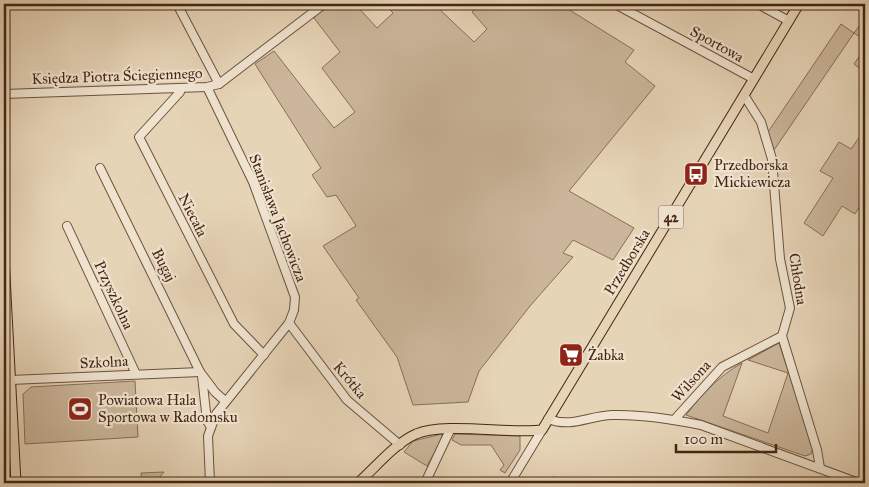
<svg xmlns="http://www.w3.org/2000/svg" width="869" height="487" font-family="'IM FELL Great Primer',serif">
<rect width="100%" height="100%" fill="#e6d4b7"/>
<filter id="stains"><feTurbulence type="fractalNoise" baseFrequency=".004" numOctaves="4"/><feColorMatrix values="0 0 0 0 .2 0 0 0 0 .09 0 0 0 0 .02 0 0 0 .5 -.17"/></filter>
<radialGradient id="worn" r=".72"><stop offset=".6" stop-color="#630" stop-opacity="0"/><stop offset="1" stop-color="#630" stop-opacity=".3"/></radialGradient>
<g fill="#cbb69b" stroke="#886e57">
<polygon points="328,4 355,4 377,28 393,13 384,4 434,4 474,42 487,29 472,12 480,4 560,4 634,50 625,62 655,86 569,191 634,228 613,260 573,240 563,253 573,257 530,306 479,371 468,402 413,405 397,357 356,300 359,298 323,246 356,226 355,224 336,195 327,197 312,175 321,168 255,64 274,51 334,128 355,112 322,68 340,52 314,18"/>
<polygon points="865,18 865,40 854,33 774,150 768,132 841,24 854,33"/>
<polygon points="865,48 865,73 854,64"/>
<polygon points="865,129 865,198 855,214 842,206 823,236 804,223 833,178 820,171 839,142 851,149"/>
<path d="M779,343L813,448L811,454L805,456L686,415C702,394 719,376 742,363L723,416L768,433L788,373L748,360Z"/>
<polygon points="135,381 138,437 25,444 23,394 31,387"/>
<polygon points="442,434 441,441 427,466 404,452 413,441"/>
<polygon points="455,434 520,436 520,450 505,473 500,470 504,465 491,445 461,445 452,440"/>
<polygon points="164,472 159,478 163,483 142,483 141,473"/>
<polygon points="553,477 602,483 549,483"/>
</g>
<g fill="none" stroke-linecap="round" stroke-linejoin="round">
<defs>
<g id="minor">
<polyline points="177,4 219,84"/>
<polyline points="472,4 474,4"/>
<polyline points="615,4 754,79"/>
<polyline points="758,4 789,21"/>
<polyline points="207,87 253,182 295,297 294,310 289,323 216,414 208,436 210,483"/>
<polyline points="180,88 180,92 139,137 234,324 264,355"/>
<polyline points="4,94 207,87 219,84 324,4"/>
<polyline points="744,95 761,122 772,159 780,259 790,308 782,336 817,450 820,468"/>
<polyline points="100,168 200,372 215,392 225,401"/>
<polyline points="67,226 136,374"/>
<polyline points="289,323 347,400 400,445"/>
<polyline points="202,376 207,421 211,427"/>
<polyline points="10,380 200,372"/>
<path d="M548,419C572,428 588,416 612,415C642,414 672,419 701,425L859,483"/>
<polyline points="675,419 722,367 782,336"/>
<polyline points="425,483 450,430"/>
<polyline points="510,483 542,430"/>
</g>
<g id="major">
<polyline points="4,257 16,483"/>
<path d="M358,483C376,467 394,444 416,434C445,422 508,434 542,430L799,4"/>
</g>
</defs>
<use href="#minor" stroke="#6d523c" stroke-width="10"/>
<use href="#major" stroke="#452613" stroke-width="11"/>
<use href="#minor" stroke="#efe3d0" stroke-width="8"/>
<use href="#major" stroke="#e6d4b7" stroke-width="9"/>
</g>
<defs>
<symbol id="bus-square" viewBox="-11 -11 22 22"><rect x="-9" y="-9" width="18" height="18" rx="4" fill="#8f2418" stroke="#efe3d0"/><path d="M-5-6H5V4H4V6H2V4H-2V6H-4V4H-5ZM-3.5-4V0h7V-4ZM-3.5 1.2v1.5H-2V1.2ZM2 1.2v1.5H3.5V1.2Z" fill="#fff"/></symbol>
<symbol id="supermarket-square" viewBox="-11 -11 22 22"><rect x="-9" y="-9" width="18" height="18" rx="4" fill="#8f2418" stroke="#efe3d0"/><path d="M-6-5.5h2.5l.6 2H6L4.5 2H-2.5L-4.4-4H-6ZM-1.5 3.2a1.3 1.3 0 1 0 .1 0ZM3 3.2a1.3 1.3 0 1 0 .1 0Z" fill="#fff"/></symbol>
<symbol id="stadium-square" viewBox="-11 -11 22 22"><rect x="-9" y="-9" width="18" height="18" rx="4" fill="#8f2418" stroke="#efe3d0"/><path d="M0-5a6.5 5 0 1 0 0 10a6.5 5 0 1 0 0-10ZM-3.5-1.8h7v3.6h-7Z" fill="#fff"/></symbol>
</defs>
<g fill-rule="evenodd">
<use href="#bus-square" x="682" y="160" width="28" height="28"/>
<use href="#supermarket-square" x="557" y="341" width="28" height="28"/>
<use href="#stadium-square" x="66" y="395" width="28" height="28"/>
</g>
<g text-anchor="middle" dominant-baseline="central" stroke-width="4.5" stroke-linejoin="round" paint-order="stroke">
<rect fill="#efe3d0" stroke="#785f4c" stroke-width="1" x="658.5" y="205.5" width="25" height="23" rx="4"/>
<g font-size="14" font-weight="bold" fill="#452613">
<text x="671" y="217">42</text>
</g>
<g font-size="15" fill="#452613" stroke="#efe3d0">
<text transform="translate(717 44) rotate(29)">Sportowa</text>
<text transform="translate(117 76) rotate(-2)">Księdza Piotra Ściegiennego</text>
<text transform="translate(193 215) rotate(63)">Niecała</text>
<text transform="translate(278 218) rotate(69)">Stanisława Jachowicza</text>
<text transform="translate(627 262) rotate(-59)">Przedborska</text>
<text transform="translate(164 265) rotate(63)">Bugaj</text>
<text transform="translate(798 279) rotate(81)">Chłodna</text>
<text transform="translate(114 295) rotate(65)">Przyszkolna</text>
<text transform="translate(104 362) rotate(-3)">Szkolna</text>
<text transform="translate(350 380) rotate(50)">Krótka</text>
<text transform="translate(691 381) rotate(-48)">Wilsona</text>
</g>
<g font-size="15" fill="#452613" stroke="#efe3d0" text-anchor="start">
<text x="714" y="165">Przedborska<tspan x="714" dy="17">Mickiewicza</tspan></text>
<text x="588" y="355">Żabka</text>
<text x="98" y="400">Powiatowa Hala<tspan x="98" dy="17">Sportowa w Radomsku</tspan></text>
</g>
</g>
<rect width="869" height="487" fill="none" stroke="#e6d4b7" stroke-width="20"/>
<rect x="5" y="5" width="859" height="477" fill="none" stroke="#452613" stroke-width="2.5"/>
<rect x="10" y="10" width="849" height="467" fill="none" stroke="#452613"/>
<path d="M676 444v8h100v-8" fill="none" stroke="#452613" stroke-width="2.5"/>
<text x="684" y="444" font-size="15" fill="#452613" stroke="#efe3d0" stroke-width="4" paint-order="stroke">100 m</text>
<rect width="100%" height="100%" filter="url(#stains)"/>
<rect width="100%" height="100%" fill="url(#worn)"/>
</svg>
